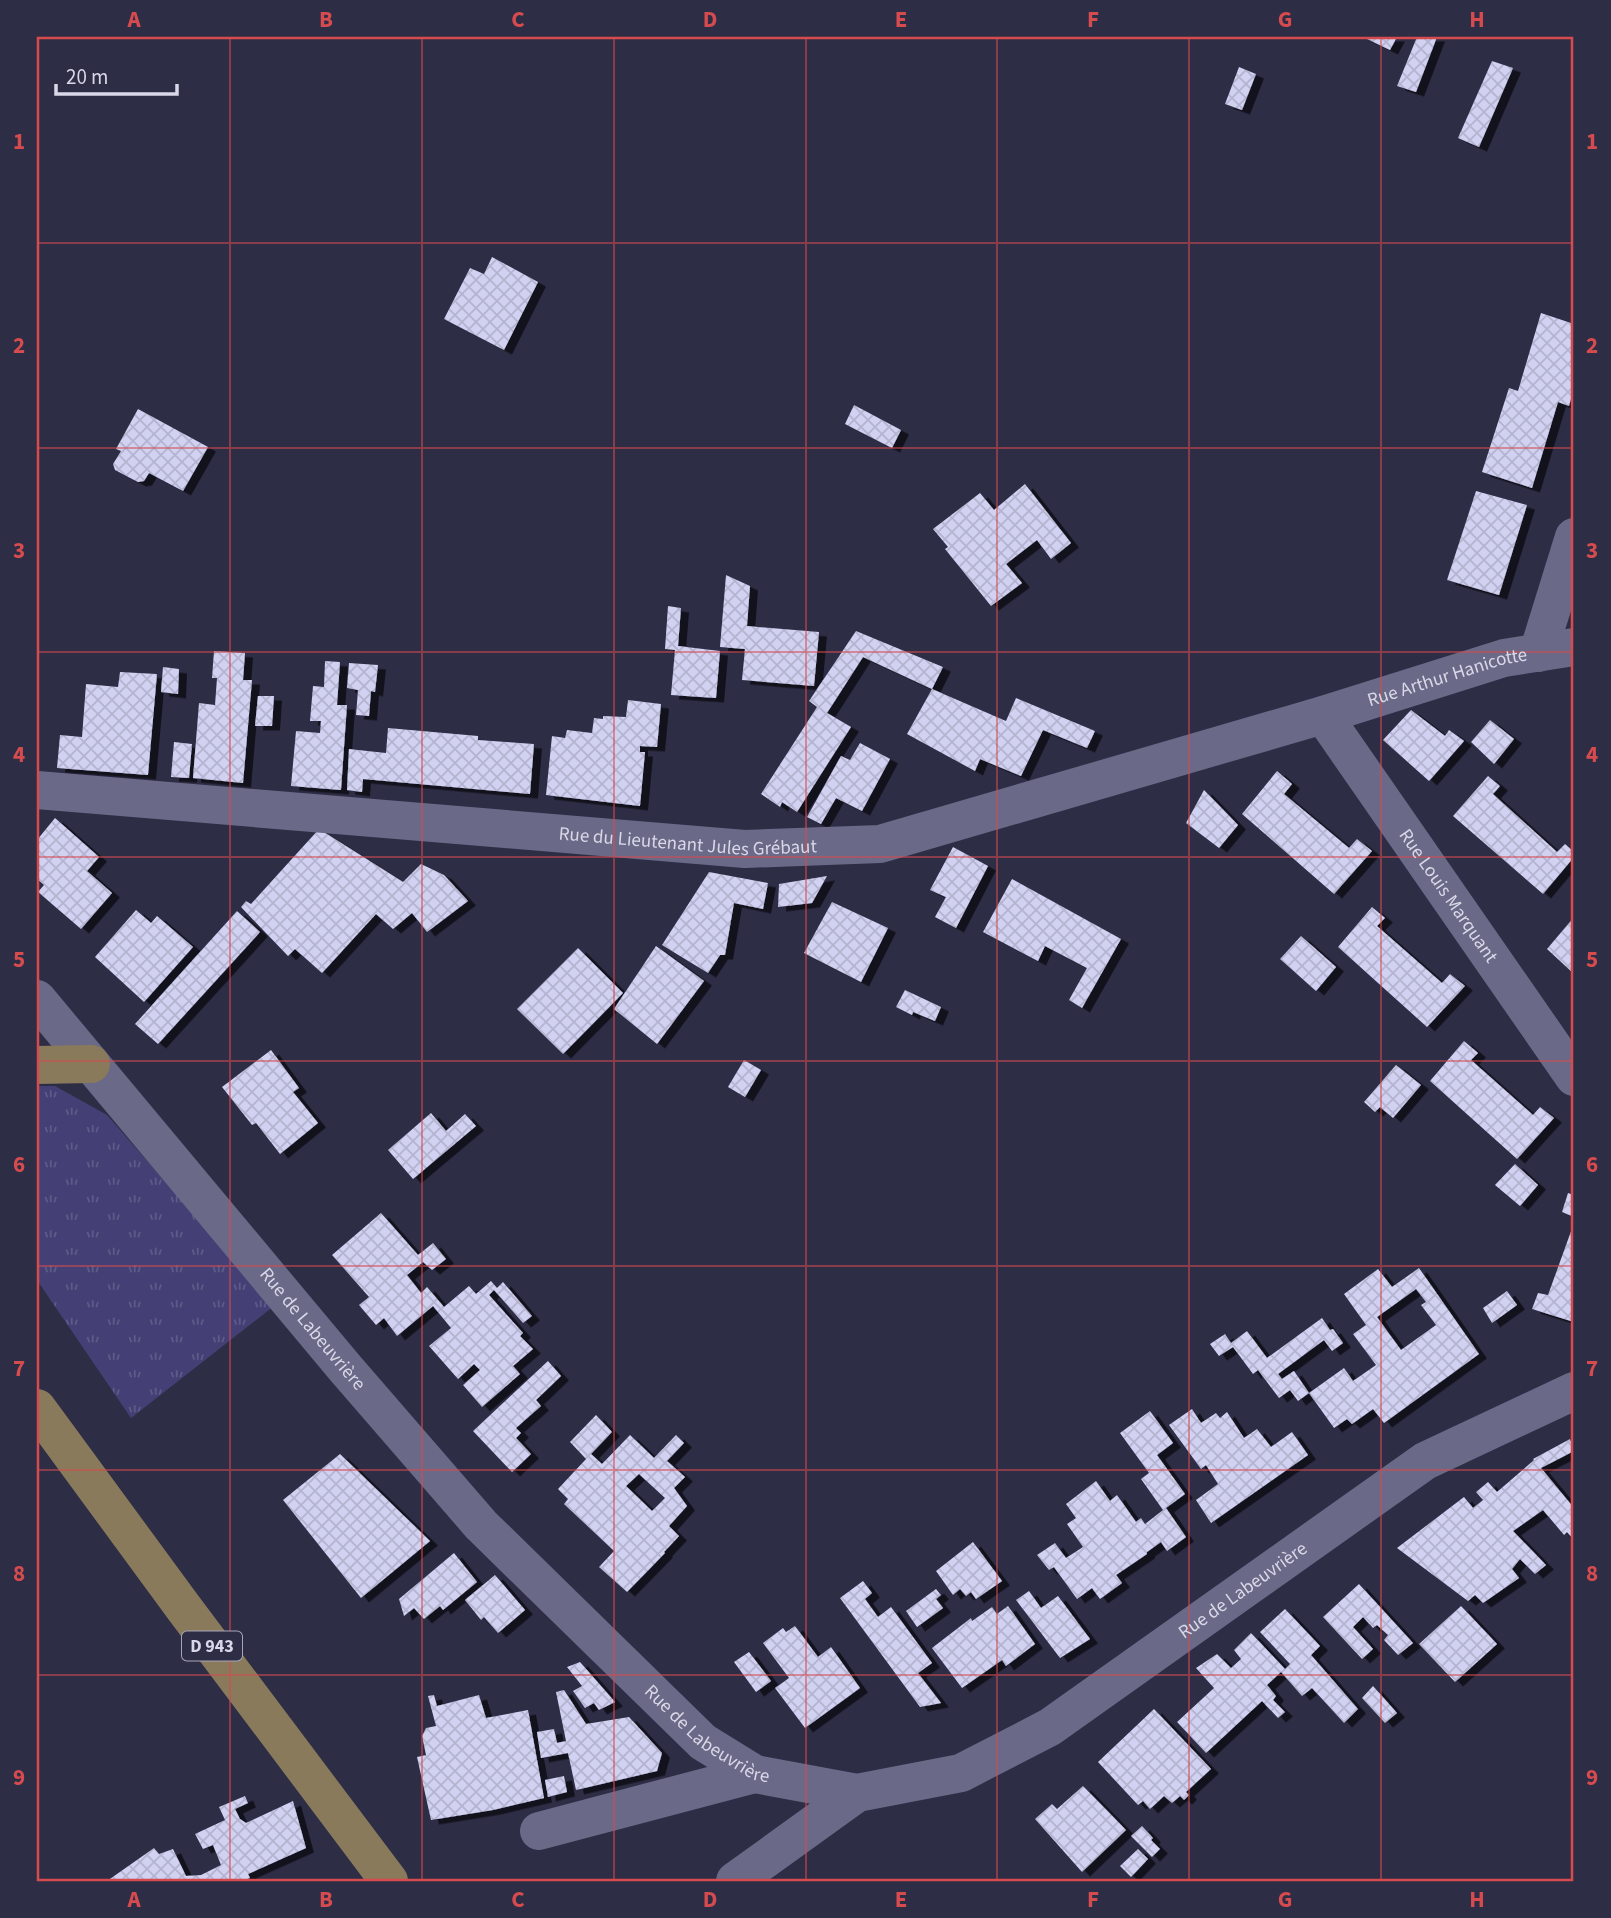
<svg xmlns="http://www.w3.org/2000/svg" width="1611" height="1918" font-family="'Source Sans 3',sans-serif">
<defs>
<pattern id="grass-tufts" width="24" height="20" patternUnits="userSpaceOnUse" patternTransform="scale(1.75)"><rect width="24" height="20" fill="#444075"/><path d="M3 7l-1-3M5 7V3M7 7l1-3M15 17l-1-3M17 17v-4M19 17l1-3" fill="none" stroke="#5e5b89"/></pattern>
<pattern id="building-cross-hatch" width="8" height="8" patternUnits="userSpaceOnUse" patternTransform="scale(1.75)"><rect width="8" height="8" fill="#d1d1f2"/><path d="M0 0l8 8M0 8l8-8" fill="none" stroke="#b4b4d0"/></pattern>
<filter id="shadow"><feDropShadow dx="8" dy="4.5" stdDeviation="0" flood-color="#0009"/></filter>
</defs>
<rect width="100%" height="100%" fill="#2e2d46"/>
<polygon fill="url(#grass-tufts)" points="37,1086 55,1086 107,1115 274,1306 131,1418 37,1280"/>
<g fill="url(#building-cross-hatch)" fill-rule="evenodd" filter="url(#shadow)">
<polygon points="1363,37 1397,37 1390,50"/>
<polygon points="1417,37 1437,37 1416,92 1397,86"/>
<polygon points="1492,61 1513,68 1479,147 1458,138"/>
<polygon points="1239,67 1256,74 1242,110 1225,104"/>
<polygon points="492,257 538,282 504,350 444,319 470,268 484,274"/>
<polygon points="1541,313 1574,324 1574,388 1569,406 1558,402 1532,488 1482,472 1509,388 1518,391"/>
<polygon points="854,405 901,430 892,448 845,424"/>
<polygon points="138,409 208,447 183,491 149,473 144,481 138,482 115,470 113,464 121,451 116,449"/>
<polygon points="1025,484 1071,543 1051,559 1037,540 1006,564 1022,583 991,606 945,549 948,547 933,529 980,493 994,510"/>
<polygon points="1476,491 1527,505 1499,595 1447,580"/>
<polygon points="726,575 750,586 747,626 819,632 814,686 742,680 745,649 720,647"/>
<polygon points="668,606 681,608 678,646 720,651 716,698 671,695 675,650 665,649"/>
<polygon points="856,631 943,667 932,689 863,657 827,713 851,727 797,812 782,802 780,807 761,794 817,707 809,701"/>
<polygon points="214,651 245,653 243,680 252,680 243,783 193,778 199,703 215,705 217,678 212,678"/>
<polygon points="325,661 340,662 337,705 347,705 341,790 291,786 296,731 320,733 321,721 310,721 313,686 324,687"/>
<polygon points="349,663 378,665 375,692 371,691 369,716 356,715 358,690 347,688"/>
<polygon points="163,667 179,669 178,694 161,692"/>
<polygon points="120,672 157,674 148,775 57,768 60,735 82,737 86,684 118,687"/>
<polygon points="932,689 1006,721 1016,698 1095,731 1087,748 1043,730 1021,776 980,759 975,771 907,734"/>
<polygon points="258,696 274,696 272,726 255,726"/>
<polygon points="628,700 661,704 657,747 640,746 640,752 645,752 640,806 546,795 552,736 565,738 567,730 592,733 594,718 603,719 603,716 626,717"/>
<polygon points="1411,710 1445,736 1449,730 1464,741 1429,781 1383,740"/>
<polygon points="1490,720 1514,739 1494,764 1471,742"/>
<polygon points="388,728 478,736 478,740 534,744 530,794 363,779 362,792 347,790 349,749 386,753"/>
<polygon points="174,742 192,744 189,778 171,777"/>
<polygon points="860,743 890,759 862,811 836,798 821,824 807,817 841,756 850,760"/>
<polygon points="1277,771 1292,784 1284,794 1349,848 1357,839 1372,851 1334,894 1242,814"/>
<polygon points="1488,776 1500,786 1493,794 1557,852 1565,844 1574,852 1574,857 1543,894 1453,816"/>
<polygon points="1204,790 1238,825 1219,848 1186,823"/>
<polygon points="55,818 99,857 87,871 112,893 81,929 38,892 44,885 37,879 37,840"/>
<polygon points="319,829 403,882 421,864 444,875 468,901 427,932 412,913 393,929 376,914 322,973 295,949 288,956 241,907 246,901 251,904"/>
<polygon points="953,847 988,866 956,928 935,917 946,897 930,890"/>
<polygon points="709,872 768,883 763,909 734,903 725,955 720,955 708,973 662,945"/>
<polygon points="827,876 812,903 778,907 779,884"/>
<polygon points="1012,879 1121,939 1082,1008 1069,1000 1087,968 1045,946 1038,961 983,932"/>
<polygon points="832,902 888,928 861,982 804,953"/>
<polygon points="1372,907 1385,918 1377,926 1442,983 1450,974 1465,986 1427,1027 1338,947"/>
<polygon points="136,910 151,923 157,916 193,947 144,1002 95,957"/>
<polygon points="237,911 260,932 158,1044 135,1024"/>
<polygon points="1574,917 1574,974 1547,949"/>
<polygon points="1301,936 1336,967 1316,991 1280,959"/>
<polygon points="656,946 704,981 657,1044 614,1009"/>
<polygon points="578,948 623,993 563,1054 517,1009"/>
<polygon points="905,990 941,1007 935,1021 913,1012 912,1015 896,1007"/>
<polygon points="1464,1041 1478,1053 1471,1060 1533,1115 1540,1107 1554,1118 1517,1159 1430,1081"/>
<polygon points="271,1050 299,1088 293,1092 318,1123 280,1154 256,1123 252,1125 222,1087"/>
<polygon points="744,1060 761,1070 745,1097 728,1087"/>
<polygon points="1396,1065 1421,1085 1393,1118 1380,1107 1375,1112 1364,1102"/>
<polygon points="431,1113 446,1131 465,1114 476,1126 413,1179 388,1150"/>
<polygon points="1515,1164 1538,1185 1520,1206 1495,1185"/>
<polygon points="1568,1193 1574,1195 1574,1217 1562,1212"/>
<polygon points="381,1213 418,1255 433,1243 446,1259 432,1270 423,1262 407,1275 421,1293 427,1287 444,1307 469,1286 476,1294 491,1281 497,1288 503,1282 532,1316 523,1323 494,1290 489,1295 523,1333 520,1336 533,1349 513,1366 520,1374 482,1407 463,1385 480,1370 474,1364 458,1379 429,1346 451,1328 433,1306 397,1336 384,1318 376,1325 359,1305 369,1297 332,1255"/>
<polygon points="1574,1223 1574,1322 1532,1309 1538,1293 1548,1295"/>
<path d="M1419,1268L1479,1354L1384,1423L1373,1409L1352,1424L1347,1419L1334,1428L1309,1393L1298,1401L1290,1390L1279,1398L1258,1370L1253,1374L1233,1347L1219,1356L1210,1344L1225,1334L1231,1343L1247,1331L1267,1358L1322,1318L1330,1330L1333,1329L1343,1343L1332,1351L1324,1340L1278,1374L1282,1379L1294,1371L1309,1393L1344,1368L1353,1381L1376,1365L1353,1334L1366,1325L1344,1294L1378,1269L1392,1287ZM1416,1289L1426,1302L1421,1305L1436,1325L1401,1350L1377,1317Z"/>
<polygon points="1507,1291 1517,1305 1492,1323 1483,1308"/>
<polygon points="548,1361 561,1376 536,1400 541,1406 516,1428 521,1433 516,1438 531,1454 512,1472 473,1431"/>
<polygon points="1192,1409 1201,1423 1216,1413 1220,1418 1227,1412 1244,1438 1257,1429 1271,1447 1292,1432 1308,1455 1211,1523 1196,1500 1218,1484 1206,1465 1201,1469 1169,1425"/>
<polygon points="1150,1411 1173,1443 1157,1455 1185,1494 1166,1508 1186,1537 1167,1551 1161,1542 1147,1552 1147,1554 1116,1575 1122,1583 1100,1599 1092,1588 1077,1599 1054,1567 1049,1570 1037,1555 1055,1543 1066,1558 1083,1547 1067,1524 1076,1518 1066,1504 1096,1481 1110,1501 1117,1495 1136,1522 1141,1518 1145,1524 1163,1510 1141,1479 1149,1473 1120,1433"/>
<path d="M596,1415L612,1432L591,1454L602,1464L630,1435L654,1458L676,1435L684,1443L667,1461L685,1477L674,1488L687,1506L669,1526L679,1536L664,1552L665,1553L627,1592L599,1567L614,1551L564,1504L568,1499L558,1489L586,1459L570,1442ZM639,1474L665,1498L652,1511L626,1486Z"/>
<polygon points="1570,1439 1574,1451 1541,1468 1574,1508 1574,1540 1567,1532 1564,1535 1543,1510 1513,1531 1546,1565 1535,1574 1520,1559 1512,1569 1519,1578 1483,1603 1475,1595 1468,1601 1397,1548 1464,1497 1473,1508 1483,1500 1476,1492 1488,1482 1497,1492 1534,1460 1533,1459"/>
<polygon points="340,1454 430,1541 361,1598 283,1500"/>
<polygon points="973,1542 1002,1581 976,1599 971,1592 966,1596 960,1589 953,1595 936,1571"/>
<polygon points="454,1553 477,1582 443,1610 440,1606 424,1619 414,1608 404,1616 399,1599"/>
<polygon points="495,1575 525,1610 498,1633 484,1617 481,1620 465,1600"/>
<polygon points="863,1581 872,1593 865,1599 878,1617 891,1607 932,1663 918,1673 941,1703 920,1707 840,1598"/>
<polygon points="1359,1584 1413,1643 1398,1655 1384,1640 1388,1635 1377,1625 1373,1628 1363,1617 1353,1627 1373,1649 1362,1659 1323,1617"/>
<polygon points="936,1589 941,1595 936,1599 943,1608 917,1627 906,1611"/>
<polygon points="1029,1591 1041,1608 1058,1596 1090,1639 1060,1658 1016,1600"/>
<polygon points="1008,1606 1035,1644 1006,1666 1002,1660 962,1688 932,1648 971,1618 972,1621 992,1607 997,1614"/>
<polygon points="1461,1606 1497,1644 1455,1682 1419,1644"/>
<polygon points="1285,1609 1320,1646 1311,1655 1358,1709 1344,1723 1312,1688 1302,1696 1281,1672 1267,1685 1276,1696 1273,1700 1285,1712 1278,1718 1262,1701 1206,1753 1177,1722 1214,1688 1196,1668 1217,1654 1231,1668 1241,1659 1234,1650 1251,1633 1285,1669 1290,1664 1260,1632"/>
<polygon points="795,1626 818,1657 831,1647 860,1688 805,1728 775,1688 789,1678 763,1643 783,1628 786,1632"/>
<polygon points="749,1652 771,1681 756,1692 734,1662"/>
<polygon points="580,1662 615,1702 599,1710 594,1703 585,1708 573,1691 582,1686 567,1667"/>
<polygon points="1373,1686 1397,1713 1385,1723 1362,1698"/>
<polygon points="564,1690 586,1724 629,1717 662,1753 657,1771 576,1790 568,1753 541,1758 537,1732 554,1729 557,1743 566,1741 556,1692"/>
<polygon points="434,1695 437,1706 479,1695 486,1718 528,1710 544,1798 493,1810 431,1820 417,1757 426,1755 422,1736 426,1728 436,1726 428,1696"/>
<polygon points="1154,1709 1211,1769 1186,1792 1189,1795 1184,1800 1180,1796 1172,1803 1164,1796 1150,1809 1143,1801 1138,1805 1098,1762"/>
<polygon points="564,1776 567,1792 548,1797 545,1780"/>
<polygon points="1083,1786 1126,1830 1082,1872 1035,1819 1052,1804 1057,1809"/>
<polygon points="245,1796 248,1803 235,1809 240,1819 246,1823 293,1801 306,1848 248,1874 250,1878 242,1881 107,1881 154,1848 159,1854 173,1849 186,1876 201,1875 221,1865 213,1845 203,1849 195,1834 225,1820 219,1807"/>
<polygon points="1142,1826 1153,1838 1151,1840 1160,1849 1152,1857 1131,1836"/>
<polygon points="1138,1849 1148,1859 1131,1877 1120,1866"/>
</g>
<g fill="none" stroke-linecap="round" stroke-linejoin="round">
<g stroke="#6a6987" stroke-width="38">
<polyline points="1538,653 1574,537"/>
<path id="s1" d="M1323,715L1574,1077"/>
<path id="s2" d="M37,790L745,849L880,844L1323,715L1504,658L1574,647"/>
<path id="s3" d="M37,999L345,1368L481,1525L703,1742L755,1774L857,1793L961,1773L1050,1727L1425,1461L1574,1391"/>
<polyline points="539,1831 755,1774"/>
<polyline points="735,1881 857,1793"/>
</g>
<g stroke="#8a7a5c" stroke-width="38">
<polyline points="37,1065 91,1064"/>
<polyline points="37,1408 183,1607 389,1881"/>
</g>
</g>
<path fill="none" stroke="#d64b4e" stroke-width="2" stroke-opacity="0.55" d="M230,37V1881M422,37V1881M614,37V1881M806,37V1881M997,37V1881M1189,37V1881M1381,37V1881M37,243H1574M37,448H1574M37,652H1574M37,857H1574M37,1061H1574M37,1266H1574M37,1470H1574M37,1675H1574"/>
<g text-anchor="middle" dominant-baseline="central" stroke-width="7" stroke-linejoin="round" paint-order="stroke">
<rect fill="#2e2d46" stroke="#a5a5b7" stroke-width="2" x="182" y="1631.5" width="60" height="29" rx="5"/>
<g font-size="18" font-weight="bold" fill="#d8d8e8">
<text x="212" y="1646">D 943</text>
</g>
<g font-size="19" fill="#d8d8e8" stroke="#2e2d46">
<text stroke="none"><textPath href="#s2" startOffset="1437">Rue Arthur Hanicotte</textPath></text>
<text stroke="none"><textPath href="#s2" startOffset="653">Rue du Lieutenant Jules Grébaut</textPath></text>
<text stroke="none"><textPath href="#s1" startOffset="220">Rue Louis Marquant</textPath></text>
<text stroke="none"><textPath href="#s3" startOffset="430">Rue de Labeuvrière</textPath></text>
<text stroke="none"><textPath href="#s3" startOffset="1606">Rue de Labeuvrière</textPath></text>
<text stroke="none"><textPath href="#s3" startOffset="998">Rue de Labeuvrière</textPath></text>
</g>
</g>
<rect width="1611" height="1918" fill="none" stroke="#2e2d46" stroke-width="77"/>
<path d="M56 84v10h121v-10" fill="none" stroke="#d8d8e8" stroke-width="3.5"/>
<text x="66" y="84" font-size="21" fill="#d8d8e8" stroke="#2e2d46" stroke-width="5" paint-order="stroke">20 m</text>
<rect x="38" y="38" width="1534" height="1842" fill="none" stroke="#d64b4e" stroke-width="2.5"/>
<g font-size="23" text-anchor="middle" font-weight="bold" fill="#d64b4e">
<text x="134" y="27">A</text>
<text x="326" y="27">B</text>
<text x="518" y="27">C</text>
<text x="710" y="27">D</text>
<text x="901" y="27">E</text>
<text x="1093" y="27">F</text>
<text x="1285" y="27">G</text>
<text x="1477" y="27">H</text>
<text x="19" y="149">1</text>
<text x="1592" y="149">1</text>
<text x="19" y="353">2</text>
<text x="1592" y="353">2</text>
<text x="19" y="558">3</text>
<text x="1592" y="558">3</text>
<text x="19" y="762">4</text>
<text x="1592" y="762">4</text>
<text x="19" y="967">5</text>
<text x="1592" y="967">5</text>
<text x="19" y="1172">6</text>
<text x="1592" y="1172">6</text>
<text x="19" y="1376">7</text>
<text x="1592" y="1376">7</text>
<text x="19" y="1581">8</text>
<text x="1592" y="1581">8</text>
<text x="19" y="1785">9</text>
<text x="1592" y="1785">9</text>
<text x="134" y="1907">A</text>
<text x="326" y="1907">B</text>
<text x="518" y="1907">C</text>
<text x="710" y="1907">D</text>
<text x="901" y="1907">E</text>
<text x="1093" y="1907">F</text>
<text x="1285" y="1907">G</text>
<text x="1477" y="1907">H</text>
</g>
</svg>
